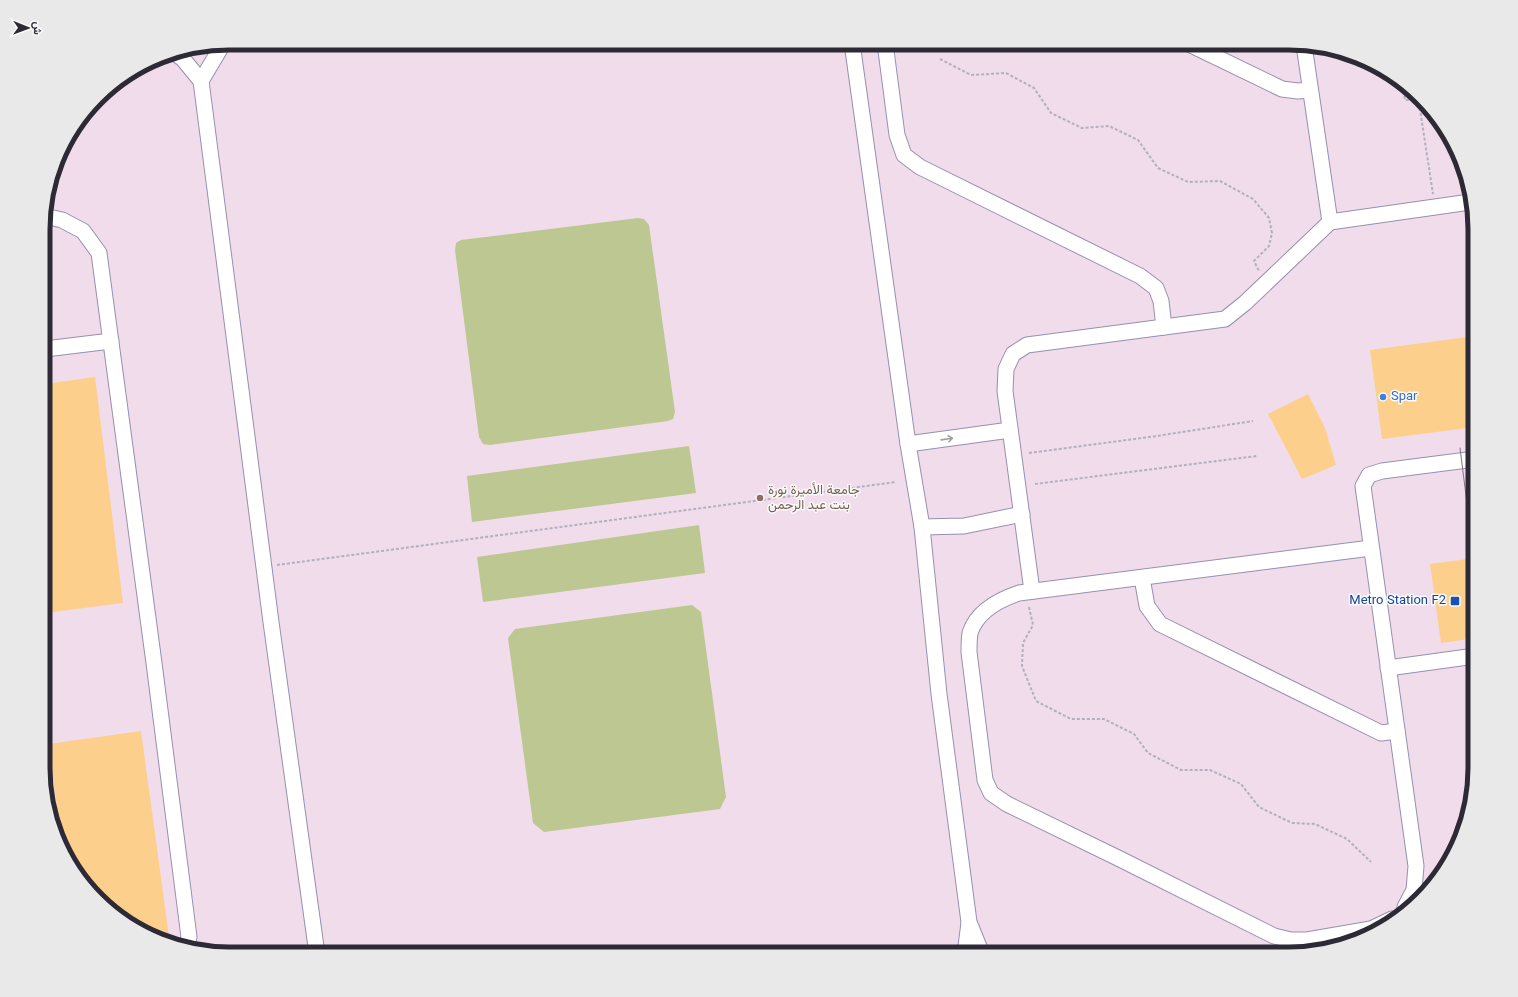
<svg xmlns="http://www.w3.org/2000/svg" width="1518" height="997" font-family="Georgia,Vazirmatn,serif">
<rect width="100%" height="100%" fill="#ede9fd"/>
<polygon fill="#f0dceb" points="229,43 1289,43 1348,53 1392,75 1450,136 1475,217 1475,780 1465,827 1443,871 1382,929 1301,954 229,954 170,944 126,922 68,861 45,792 45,205 62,147 106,89 158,57"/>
<g fill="#bdc791">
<polygon points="638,218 644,219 649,225 675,412 673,419 668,421 490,445 483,444 479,437 455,250 456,243 461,240"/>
<polygon points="689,446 696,493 472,522 467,476"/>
<polygon points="699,525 705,573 483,602 477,557"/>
<polygon points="692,605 701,612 726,797 720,809 544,832 533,823 508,638 515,629"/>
</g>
<g fill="#fdcf8c">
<polygon points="1475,336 1475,427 1382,439 1370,350"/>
<polygon points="95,377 123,603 45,613 45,384"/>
<polygon points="1308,394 1325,428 1336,465 1302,479 1268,414"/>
<polygon points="1475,558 1475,638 1441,643 1430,564"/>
<polygon points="141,731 170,944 126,922 68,861 62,842 48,744"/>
</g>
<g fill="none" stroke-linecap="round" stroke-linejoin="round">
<defs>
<g id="minor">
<polyline points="852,43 908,444 922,527 939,694 969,922 982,954"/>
<polyline points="885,43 897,135 904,155 920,167 1140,276 1156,288 1161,301 1164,327"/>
<polyline points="1187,43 1282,89 1298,91 1310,90"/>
<polyline points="1304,45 1330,222"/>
<polyline points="176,54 183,59 201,81 223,44"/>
<polyline points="201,81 271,622 317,954"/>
<polyline points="45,216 62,220 83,231 99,253 154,663 189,937 186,947"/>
<polyline points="45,349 111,341"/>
<polyline points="908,444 1010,430"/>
<polyline points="922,527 964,526 1022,514"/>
<path d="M1371,548L1019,593C998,600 977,611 970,633C969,639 969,646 969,652L985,780L991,793L1007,804L1118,858L1274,936L1291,940H1307L1371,929L1392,919"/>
<polyline points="1142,578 1147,606 1160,624 1381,733 1397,731"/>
<polyline points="1032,591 1005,391 1006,369 1013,354 1027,345 1225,319 1245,303 1330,222 1470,202"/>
<polyline points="1388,668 1475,656"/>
<polyline points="1405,907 1414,890 1416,866 1363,486 1369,475 1382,471 1475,459"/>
<polyline points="965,954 969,923"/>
</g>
</defs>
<use href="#minor" stroke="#9790ae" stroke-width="17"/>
<g stroke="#b3afc1" stroke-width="2" stroke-dasharray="3 2" stroke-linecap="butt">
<polyline points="940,59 971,75 1006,73 1034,88 1051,113 1082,128 1109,126 1138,140 1158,168 1188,182 1220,181 1253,199 1269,218 1272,233 1269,246 1254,261 1259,271"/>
<polyline points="1403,86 1405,100 1415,99"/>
<polyline points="1419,103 1433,194"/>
<polyline points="1029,453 1157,436 1253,421"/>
<polyline points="1035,484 1257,456"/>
<polyline points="277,565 896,482"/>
<polyline points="1029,607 1033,625 1023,643 1022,666 1036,701 1071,719 1104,719 1134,734 1148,753 1181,770 1210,770 1241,784 1259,807 1292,823 1315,824 1347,839 1371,862"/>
</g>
<use href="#minor" stroke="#fff" stroke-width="15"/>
<g stroke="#7b7786" stroke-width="1">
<polyline points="1468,447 1475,498"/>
<polyline points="1460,448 1475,567"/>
</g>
</g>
<defs><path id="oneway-shaft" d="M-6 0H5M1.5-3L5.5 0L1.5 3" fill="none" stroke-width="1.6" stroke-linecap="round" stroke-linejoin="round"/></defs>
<use stroke="#a09fa5" href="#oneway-shaft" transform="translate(947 439) rotate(-8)"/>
<circle fill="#3f7fe0" stroke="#fafafa" stroke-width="1.5" cx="1383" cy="397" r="4"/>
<circle fill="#8d6e63" stroke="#fafafa" stroke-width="1.5" cx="760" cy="498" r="4"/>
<rect fill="#1a4fb4" stroke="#fafafa" stroke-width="1.5" x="1450" y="596" width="10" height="10" rx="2"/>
<g text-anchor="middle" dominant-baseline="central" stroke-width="3" stroke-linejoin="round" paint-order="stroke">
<g font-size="13" fill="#366cbe" stroke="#fafafa" text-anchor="start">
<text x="1391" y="397">Spar</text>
</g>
<g font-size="13" fill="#785e54" stroke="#fafafa" text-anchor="start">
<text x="768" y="491">جامعة الأميرة نورة<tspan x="768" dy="15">بنت عبد الرحمن</tspan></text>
</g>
<g font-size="13" fill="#164399" stroke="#fafafa" text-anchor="end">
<text x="1446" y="601">Metro Station F2</text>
</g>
</g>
<path d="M0 0H1518V997H0ZM229 50H1289A179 179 0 0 1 1468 229V768A179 179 0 0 1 1289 947H229A179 179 0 0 1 50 768V229A179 179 0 0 1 229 50Z" fill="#eae9ea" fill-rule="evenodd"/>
<path fill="none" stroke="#2d2a36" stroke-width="5" d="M229 50H1289A179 179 0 0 1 1468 229V768A179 179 0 0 1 1289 947H229A179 179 0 0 1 50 768V229A179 179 0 0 1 229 50Z"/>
<g transform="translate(28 28) rotate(91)" stroke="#fafafa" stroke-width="3" paint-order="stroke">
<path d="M0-3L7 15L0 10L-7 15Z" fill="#2d2a36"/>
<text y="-6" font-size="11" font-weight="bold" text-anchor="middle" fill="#2d2a36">ش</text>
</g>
</svg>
